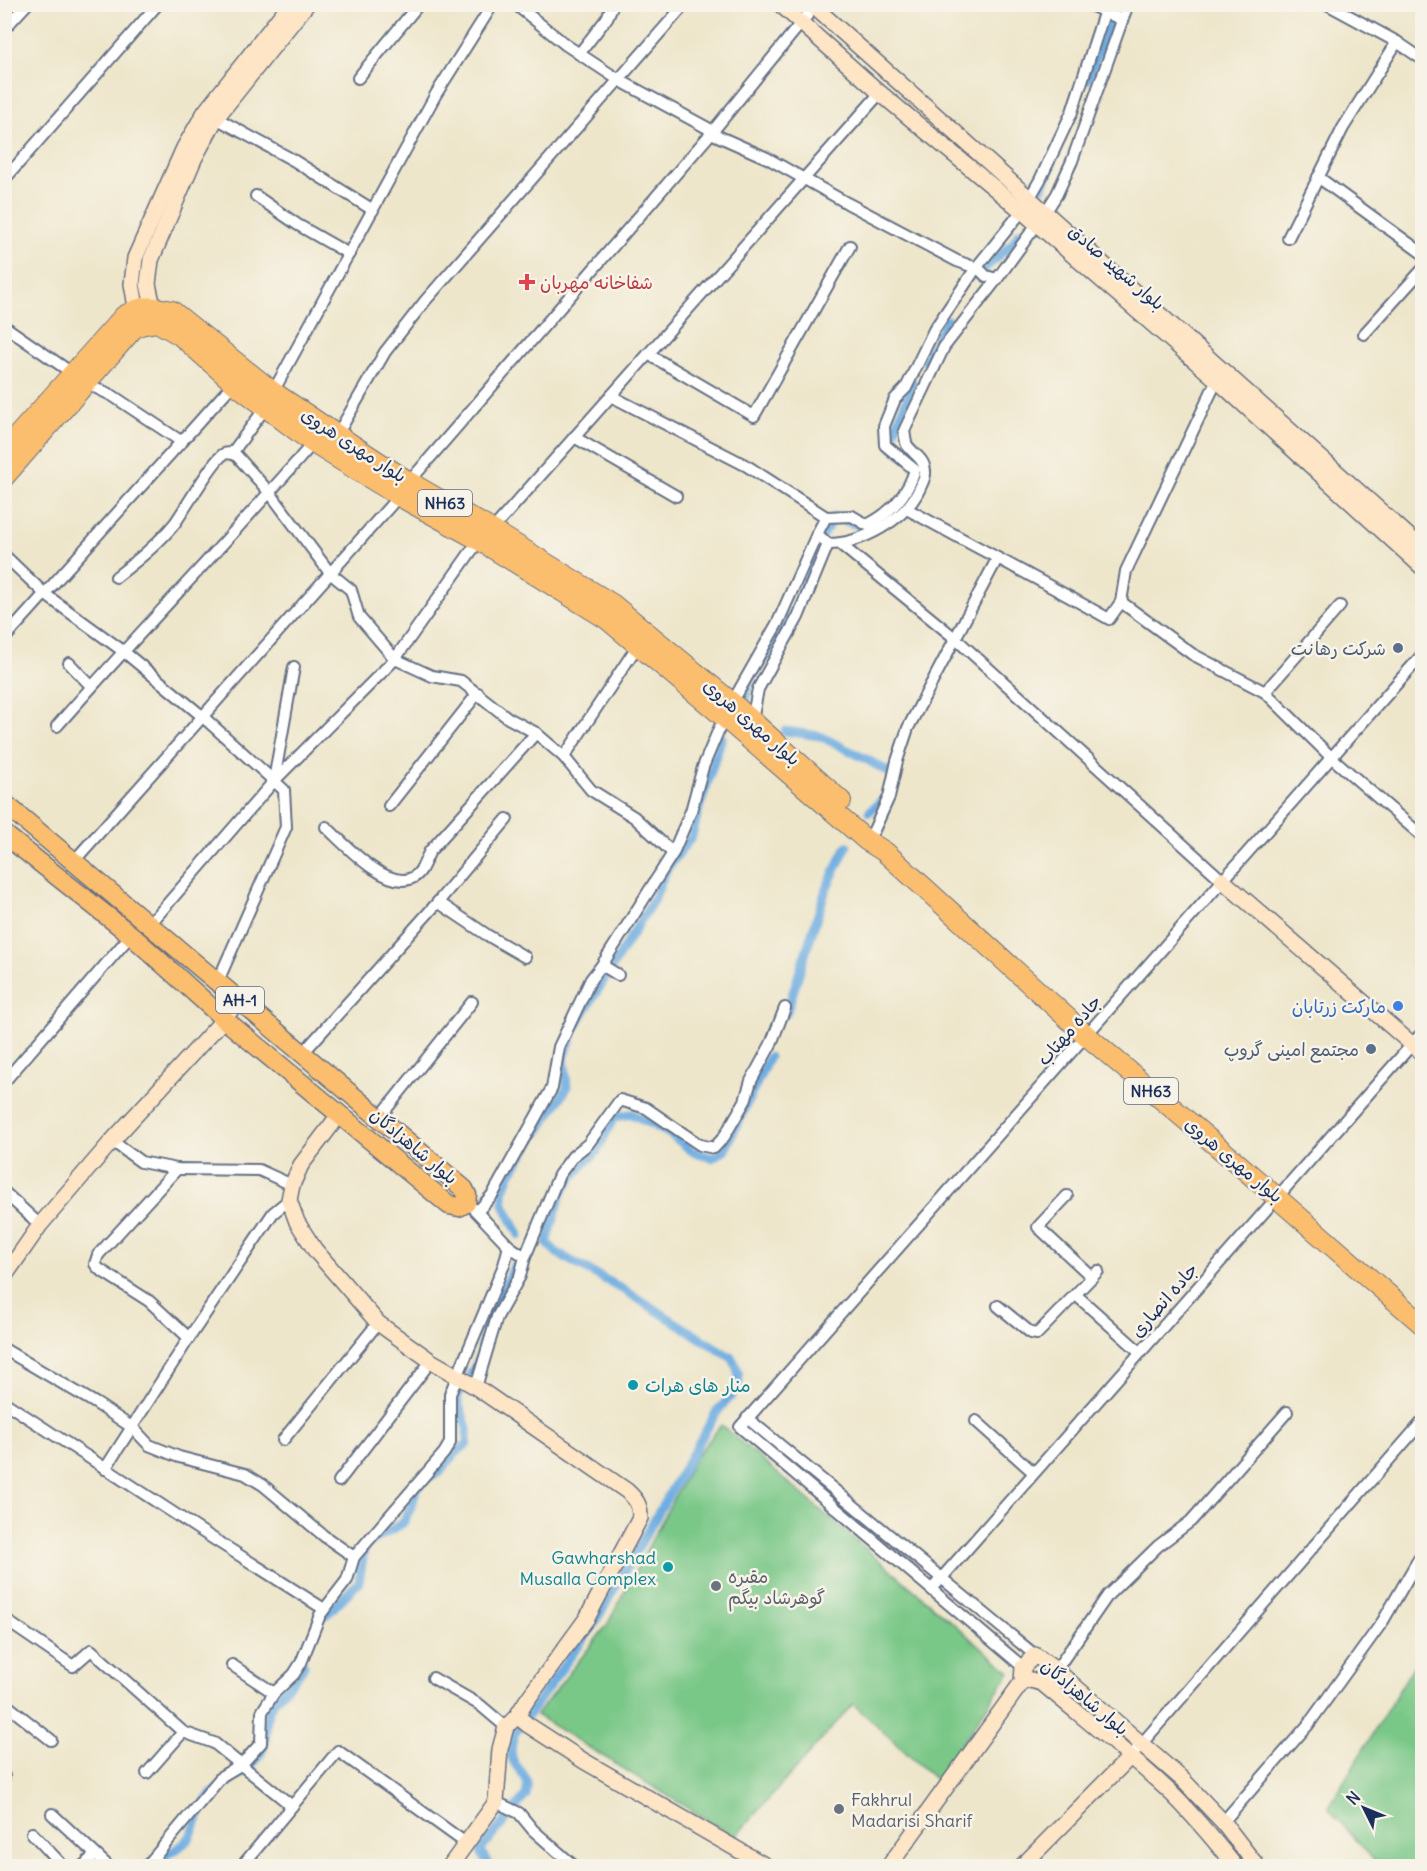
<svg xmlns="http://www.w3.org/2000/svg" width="1427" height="1871" font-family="Delius,'Playpen Sans Arabic',sans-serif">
<rect width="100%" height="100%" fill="#f7f3e8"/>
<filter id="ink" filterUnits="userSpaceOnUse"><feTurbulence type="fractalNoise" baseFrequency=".0167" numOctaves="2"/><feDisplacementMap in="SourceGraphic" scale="12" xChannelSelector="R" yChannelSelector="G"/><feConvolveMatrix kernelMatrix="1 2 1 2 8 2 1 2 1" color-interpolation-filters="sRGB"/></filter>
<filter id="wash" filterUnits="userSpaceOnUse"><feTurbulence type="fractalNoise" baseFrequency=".008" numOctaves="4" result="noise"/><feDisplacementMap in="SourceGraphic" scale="24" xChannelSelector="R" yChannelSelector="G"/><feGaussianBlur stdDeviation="1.35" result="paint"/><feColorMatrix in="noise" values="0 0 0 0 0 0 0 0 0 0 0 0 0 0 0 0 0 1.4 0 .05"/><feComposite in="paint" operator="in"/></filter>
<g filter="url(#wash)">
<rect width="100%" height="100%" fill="#eee6cb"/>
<g fill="#7ac888" stroke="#4a7c73" stroke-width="1.5">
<polygon points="721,1425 1010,1672 937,1781 853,1704 735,1837 536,1715 607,1625 695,1458"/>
<polygon points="1422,1652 1422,1866 1379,1866 1328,1808"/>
</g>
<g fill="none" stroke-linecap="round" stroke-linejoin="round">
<g stroke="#6eade1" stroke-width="9">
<polyline points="1087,80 1118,4"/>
<polyline points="1042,189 1052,165"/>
<polyline points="976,276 1013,243 1019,233"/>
<polyline points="925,361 947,320"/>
<polyline points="900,453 893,447 893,434 913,383"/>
<polyline points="901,504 915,489 920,471 915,466"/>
<polyline points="749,681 767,657 796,605 811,565 815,547 834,517 867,528"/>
<polyline points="746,702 749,680"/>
<polyline points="785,731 820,736 866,759 892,774 888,795 869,812"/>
<polyline points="786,1014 826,889 847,846"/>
<polyline points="519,1235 504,1205 503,1192 510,1174 567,1088 564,1058 575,1027 654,899 667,869 692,836 698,812 722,737"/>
<path d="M471,1373C485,1355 481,1343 486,1323C491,1303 508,1286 514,1266"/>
<polyline points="326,1615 359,1582 365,1545 403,1523 410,1509 420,1481 440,1472 453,1455 467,1444 467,1428 457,1399 460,1392"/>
<path d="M153,1866C163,1855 182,1849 189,1838C197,1826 199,1808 209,1797C225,1779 254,1772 263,1749C268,1736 264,1720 270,1708C278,1691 296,1682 304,1665"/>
<path d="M490,1866L480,1851L526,1795C534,1765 500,1773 515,1733L594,1624L716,1413C733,1393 748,1384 732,1358L624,1290L557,1253L547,1243L561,1194L571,1178L597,1151L614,1117L632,1114L670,1134L692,1151L712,1158L725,1150L769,1057"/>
</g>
</g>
</g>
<g filter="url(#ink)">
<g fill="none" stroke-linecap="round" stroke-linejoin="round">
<defs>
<g id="street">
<polyline points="515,4 566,45 619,80 713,131"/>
<polyline points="1088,4 1122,20"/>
<polyline points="1327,4 1397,42 1422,59"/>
<polyline points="4,29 27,4"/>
<polyline points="579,54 607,18 613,4"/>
<polyline points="358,78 419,4"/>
<polyline points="216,118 293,160 373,210"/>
<polyline points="711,133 767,158 847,203 957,261 979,269 986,276 997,279"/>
<polyline points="1318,177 1422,253"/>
<polyline points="4,180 158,4"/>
<polyline points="256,196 298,225 349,254"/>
<polyline points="1288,238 1343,128 1397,42"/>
<polyline points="4,326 72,373"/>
<polyline points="1364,334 1422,270"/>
<polyline points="648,354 754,416 850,246"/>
<polyline points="1217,380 1126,571 1121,602 1192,654 1265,692 1331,757 1422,836"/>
<polyline points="86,383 113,396 182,442"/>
<polyline points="273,392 436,94 493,4"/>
<polyline points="611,396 747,466 826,517"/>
<polyline points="337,435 385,352 425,301 685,4"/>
<polyline points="574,437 676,496"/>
<polyline points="232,453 266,407"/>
<path d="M907,509C974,546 1042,581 1109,619L1121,602"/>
<polyline points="492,530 880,93"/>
<path d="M817,534L828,544C861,544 906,520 920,488C922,483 926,477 925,471C924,458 914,455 907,445C905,441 905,435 904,431L944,347L997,279L1045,213L1057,194L1072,161L1128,4"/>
<polyline points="840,544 956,639 1222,880"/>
<polyline points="4,555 46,595 123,651 202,716 284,790 286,827 218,981"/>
<path d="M116,577C138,560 158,544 175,523C185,509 213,460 224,454C229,452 233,454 237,456L270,493L330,573L351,590L359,617L395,659L432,676L461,681L508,718L536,733L564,757L591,790L634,817L673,853"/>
<polyline points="4,639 234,383"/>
<polyline points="69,663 91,686"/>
<polyline points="1265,692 1340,606"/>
<polyline points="752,721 758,689 798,617 828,544"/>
<path d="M57,726C141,630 230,539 313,443"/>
<polyline points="564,757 638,645"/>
<polyline points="274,780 294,667"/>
<polyline points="389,806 478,693"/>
<path d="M326,827C344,843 385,890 412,878C422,874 425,860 430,851L536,733"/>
<polyline points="866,840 874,830 889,797 897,761 908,728 997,559"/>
<polyline points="74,861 399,496 409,482 713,131 814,7"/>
<polyline points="438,902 487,935 525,957"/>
<polyline points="150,924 274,781 395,659 479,540"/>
<polyline points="602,965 618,975"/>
<polyline points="303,1053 438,902 507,819"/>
<polyline points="4,1082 131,935"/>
<polyline points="380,1117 472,1002"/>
<polyline points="112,1141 141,1162 177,1169 259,1170 292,1185"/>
<polyline points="177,1169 98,1255 95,1264 99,1269 149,1301 189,1338"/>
<polyline points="4,1192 40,1225"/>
<polyline points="1067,1196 1038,1227 1092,1277"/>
<polyline points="473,1208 509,1246 525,1257"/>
<path d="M478,1211L493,1194L552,1088L559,1047L591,979L602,965L673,853L691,811L703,767L724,717L778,622L817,534L826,517L852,516L867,525C891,513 907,496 915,470L885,445L884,426L895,399L906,388L934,330L976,268L1022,211L1040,180L1072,112L1107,4"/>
<polyline points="1076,1295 1140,1352"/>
<polyline points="998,1306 1031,1333 1037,1334 1098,1271"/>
<polyline points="4,1349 97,1404 133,1428 149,1445 179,1457 245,1474 263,1485 324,1536 354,1557"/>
<polyline points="476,1387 497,1317 520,1276 525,1257 559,1175 573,1156 588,1144 620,1100 646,1108 700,1145 714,1148 724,1137 745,1101 751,1081 771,1044 785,1008"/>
<polyline points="4,1402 198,1529 324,1609"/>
<polyline points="747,1418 1035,1655"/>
<polyline points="976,1421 1033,1472"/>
<polyline points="283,1440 378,1323"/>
<polyline points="105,1469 189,1338 273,1213 289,1200"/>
<polyline points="339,1481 431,1361"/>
<polyline points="932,1589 1422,1033"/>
<polyline points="4,1619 73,1666 91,1650 183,1732 214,1743 292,1806 338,1751 467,1844"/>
<polyline points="232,1665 274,1693"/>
<polyline points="1023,1667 740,1427 1422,655"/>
<polyline points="1056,1670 1108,1595 1158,1546 1191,1521 1287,1412"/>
<polyline points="433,1678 480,1705 506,1727"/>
<polyline points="4,1703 51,1740"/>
<polyline points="1130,1757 1422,1422"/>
<polyline points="147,1773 183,1732"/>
<polyline points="4,1776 4,1778"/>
<polyline points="496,1802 519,1813 533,1830 574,1866"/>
<polyline points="52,1814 108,1866"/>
<polyline points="1223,1822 1308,1725 1383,1621 1417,1562 1422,1555"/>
<polyline points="32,1833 63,1866"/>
<polyline points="83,1866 95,1855"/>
<polyline points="147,1866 222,1776 242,1764 261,1743 262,1712 274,1693 294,1674 301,1663 320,1615 347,1580 354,1557 444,1453 450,1443 450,1394 504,1265 509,1246"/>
<polyline points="242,1866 292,1806"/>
</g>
<g id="secondary">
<polyline points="780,4 880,93 1022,211 1217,380 1422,567"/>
<polyline points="811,4 1422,548"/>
<polyline points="155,316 148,284 151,260 194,159 216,118 307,4"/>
<polyline points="138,318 132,284 135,258 184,148 205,112 290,4"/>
<polyline points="1222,880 1422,1053"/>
<path d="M339,1115L301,1165L292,1185L289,1200L297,1222L315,1250L378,1323L431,1361L476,1387L627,1491C637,1500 640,1505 640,1518L587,1618L527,1700L517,1716L506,1727L500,1749L496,1802L450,1866"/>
<polyline points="4,1277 40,1225 112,1141 224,1019 239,999"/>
<polyline points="1022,1682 1023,1667 1035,1655 1056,1670 1182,1779 1223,1822 1257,1866"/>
<path d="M1022,1682L1031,1680L1042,1683C1086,1720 1131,1755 1172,1794C1195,1817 1215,1841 1235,1866"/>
<polyline points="517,1716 528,1725 584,1761 766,1866"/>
<polyline points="889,1866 1022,1682"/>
<polyline points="1022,1866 1130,1757"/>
</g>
<polyline id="primary" points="4,803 464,1189 467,1195 466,1203 459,1207 449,1205 224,1019 131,935 4,834"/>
<g id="highway">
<path d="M4,451L124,316C143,305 151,306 172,311L273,392L337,435L409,482L492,530L612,604L731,702L841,801"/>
<polyline points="4,477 133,329 140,325 157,322 180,335 234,383 313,443 399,496 479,540 607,619 724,717 866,840 885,852 1086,1035 1237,1163 1422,1324"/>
</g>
</defs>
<use href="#street" stroke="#656f84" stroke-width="14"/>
<use href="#secondary" stroke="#656f84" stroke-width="18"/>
<use href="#primary" stroke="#656f84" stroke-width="21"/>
<use href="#highway" stroke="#656f84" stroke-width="22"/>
<use href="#street" stroke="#fff" stroke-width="10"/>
<use href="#secondary" stroke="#fde5c5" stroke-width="15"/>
<use href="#primary" stroke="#fbbe6e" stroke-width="18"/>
<use href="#highway" stroke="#fbbe6e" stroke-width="20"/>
</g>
</g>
<path fill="#e0444e" stroke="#f7f3e8" stroke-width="2" d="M524 273h6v6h6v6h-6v6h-6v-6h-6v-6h6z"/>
<g fill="#5c6f8a" stroke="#f7f3e8" stroke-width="2">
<circle cx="1398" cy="648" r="6"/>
<circle cx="1371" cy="1049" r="6"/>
</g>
<circle fill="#3f7fe0" stroke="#f7f3e8" stroke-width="2" cx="1398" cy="1006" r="6"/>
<g fill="#0f9aa8" stroke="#f7f3e8" stroke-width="2">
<circle cx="633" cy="1385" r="6"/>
<circle cx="668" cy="1567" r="6"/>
</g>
<g fill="#6b7280" stroke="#f7f3e8" stroke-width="2">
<circle cx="716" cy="1586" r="6"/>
<circle cx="839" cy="1809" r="6"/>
</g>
<g text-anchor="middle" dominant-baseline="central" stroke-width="5" stroke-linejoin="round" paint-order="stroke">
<g fill="#f7f3e8" stroke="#5d6a87" stroke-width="1.5">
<rect x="418" y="490" width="54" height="26" rx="4.5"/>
<rect x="216" y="987" width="48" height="26" rx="4.5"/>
<rect x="1124" y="1078" width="54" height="26" rx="4.5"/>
</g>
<g font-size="16" font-weight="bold" fill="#1b2f5e">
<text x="445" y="503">NH63</text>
<text x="240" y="1000">AH-1</text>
<text x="1151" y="1091">NH63</text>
</g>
<g font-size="18" fill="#1b2f5e" stroke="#f7f3e8">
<text transform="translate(1117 267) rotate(41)">بلوار شهید صادق</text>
<text transform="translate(354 445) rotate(33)">بلوار مهری هروی</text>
<text transform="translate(752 722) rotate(41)">بلوار مهری هروی</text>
<text transform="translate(1069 1030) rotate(-49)">جاده مهتاب</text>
<text transform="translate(414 1146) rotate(40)">بلوار شاهزادگان</text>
<text transform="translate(1234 1160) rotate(40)">بلوار مهری هروی</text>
<text transform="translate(1164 1300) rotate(-49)">جاده انصاری</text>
<text transform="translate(1085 1697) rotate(40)">بلوار شاهزادگان</text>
</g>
<g font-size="18" fill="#be3a42" stroke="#f7f3e8" text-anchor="start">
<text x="540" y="282">شفاخانه مهربان</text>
</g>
<g font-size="18" fill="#4e5e75" stroke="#f7f3e8" text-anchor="end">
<text x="1386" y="648">شرکت رهانت</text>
<text x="1359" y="1049">مجتمع امینی گروپ</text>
</g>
<g font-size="18" fill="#366cbe" stroke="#f7f3e8" text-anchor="end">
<text x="1386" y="1006">مارکت زرتابان</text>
</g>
<g font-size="18" fill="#0d838f" stroke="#f7f3e8" text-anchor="start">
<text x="645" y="1385">منار های هرات</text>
<text x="656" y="1557" text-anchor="end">Gawharshad<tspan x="656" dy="21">Musalla Complex</tspan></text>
</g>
<g font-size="18" fill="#5b616d" stroke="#f7f3e8" text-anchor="start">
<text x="728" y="1576">مقبره<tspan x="728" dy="21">گوهرشاد بیگم</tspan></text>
<text x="851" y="1799">Fakhrul<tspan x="851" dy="21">Madarisi Sharif</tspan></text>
</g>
</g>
<rect width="1427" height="1871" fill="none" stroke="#f7f3e8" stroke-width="24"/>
<g transform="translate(1364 1808) rotate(313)" stroke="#f7f3e8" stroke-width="4.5" paint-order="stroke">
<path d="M0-4.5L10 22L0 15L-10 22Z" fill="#1b2f5e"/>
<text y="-9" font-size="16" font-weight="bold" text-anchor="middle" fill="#1b2f5e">N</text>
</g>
</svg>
